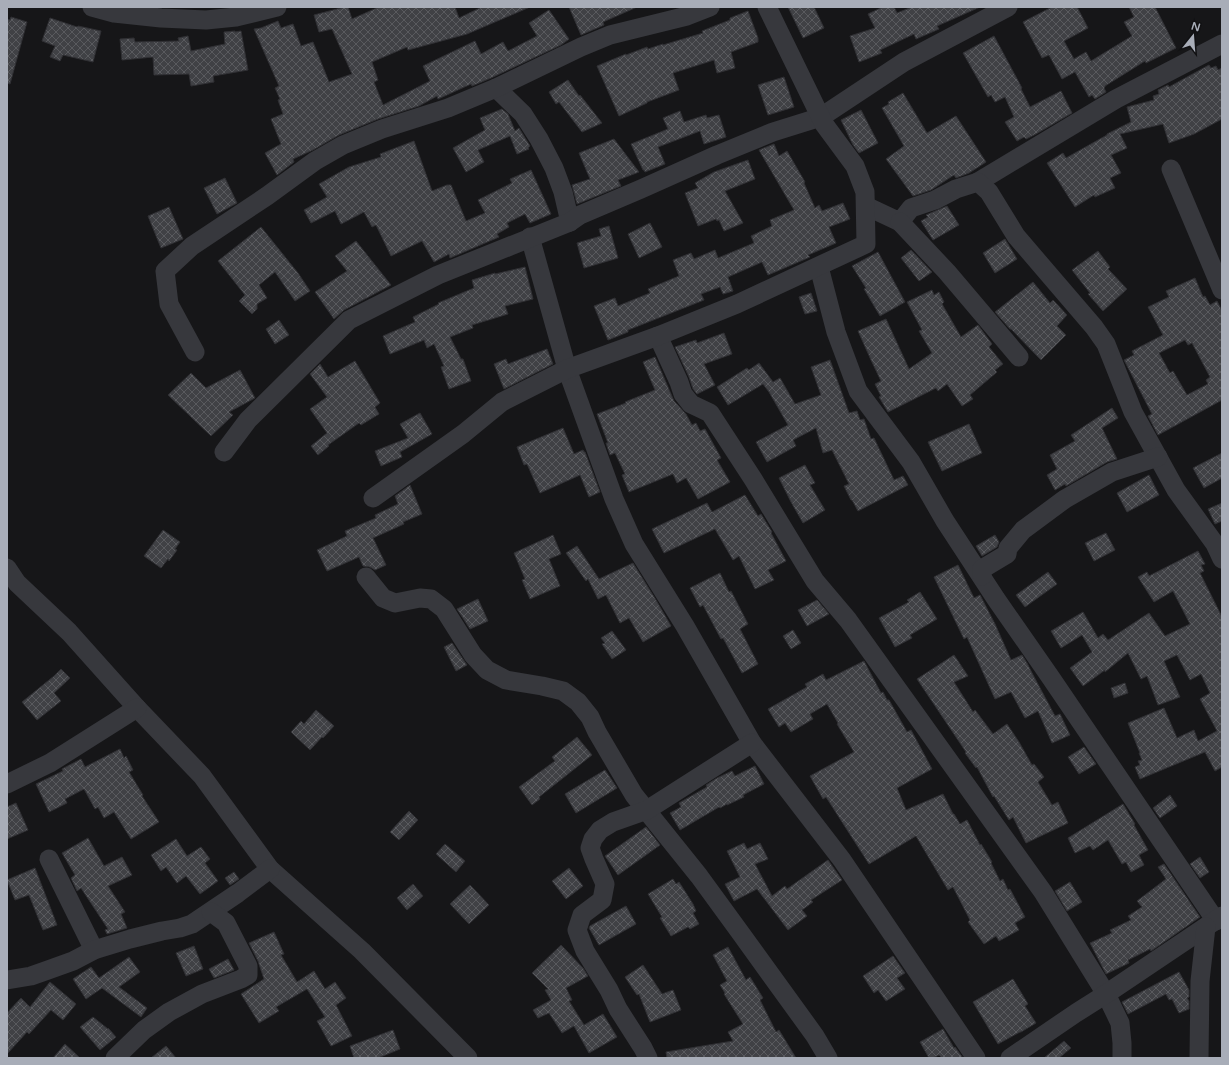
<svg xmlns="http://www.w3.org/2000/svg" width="1229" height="1065" font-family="'Varela Round',sans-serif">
<defs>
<pattern id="building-cross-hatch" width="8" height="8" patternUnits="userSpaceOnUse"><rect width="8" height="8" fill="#404145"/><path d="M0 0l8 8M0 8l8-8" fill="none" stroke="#595a5e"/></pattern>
</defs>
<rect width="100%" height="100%" fill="#161618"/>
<g fill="url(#building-cross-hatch)" stroke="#303034" fill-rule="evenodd">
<polygon points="345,7 348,7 352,19 379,7 455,7 459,18 482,7 530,7 467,34 408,50 407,47 372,62 378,80 374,82 383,105 430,81 423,66 475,41 481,54 503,42 508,51 537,36 529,23 549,10 569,39 561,45 491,78 472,86 471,84 438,99 437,96 419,106 378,119 339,135 313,150 293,159 294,162 277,175 265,153 281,144 271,119 283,114 278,100 280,99 275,88 279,86 254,29 261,28 278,21 281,28 293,24 301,46 313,42 329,82 352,74 332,29 319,32 314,15"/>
<polygon points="569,7 637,7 603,22 604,25 581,35"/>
<polygon points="788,7 814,7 824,28 803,38"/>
<polygon points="883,7 894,7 897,13 912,7 980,7 937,26 939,29 916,39 914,34 880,50 882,53 859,62 850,36 875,28 868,14"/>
<polygon points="1052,7 1077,7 1088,28 1064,41 1074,59 1086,52 1091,61 1132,36 1124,22 1134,17 1129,7 1155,7 1176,48 1146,63 1145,61 1105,86 1105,87 1104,88 1106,92 1095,99 1092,95 1089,97 1075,72 1062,79 1049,55 1042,58 1023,22"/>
<polygon points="748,11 758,38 758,42 731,52 735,68 717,73 714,60 673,73 679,90 647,102 647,103 619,116 597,66 626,54 626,55 647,47 648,49 663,44 663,45 703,33 702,31 730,20 730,18"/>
<polygon points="11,17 27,22 10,84 7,83 7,19 10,20"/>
<polygon points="50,18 77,27 78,26 101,31 93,62 63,55 60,61 50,57 55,46 42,41"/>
<polygon points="235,31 235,32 241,31 248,70 213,76 214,82 191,86 189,74 154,75 153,57 122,60 120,39 134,38 135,42 179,41 178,38 188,36 191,51 225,44 224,32"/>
<polygon points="994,36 1022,88 1021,89 1030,107 1061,91 1072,113 1036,134 1026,139 1024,137 1017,141 1005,122 1014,117 1005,97 995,102 991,95 988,97 963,53"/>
<polygon points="1209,65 1211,68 1216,66 1218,70 1222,68 1222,119 1194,134 1169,143 1163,124 1120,134 1127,148 1111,155 1121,173 1110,178 1115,188 1095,197 1094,195 1075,207 1047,163 1063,153 1066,158 1107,135 1107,134 1131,122 1127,107 1154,100 1153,96 1159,94 1158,90 1168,85 1169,87"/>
<polygon points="784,77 794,107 768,115 758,85"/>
<polygon points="568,80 579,96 580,95 602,123 582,132 559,102 556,104 549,92"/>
<polygon points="903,93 927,133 956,116 986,162 969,173 956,178 954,175 931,190 913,196 886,159 904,146 882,108 889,104 888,102"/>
<polygon points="502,109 508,114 515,131 519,128 530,146 528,148 529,149 517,154 510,136 478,150 484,162 466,172 453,148 485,130 480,118"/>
<polygon points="861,110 878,143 859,153 853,145 841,120"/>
<polygon points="680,111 684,122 706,115 707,118 719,115 726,137 704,144 700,131 658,147 665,164 645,172 644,170 643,170 631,144 668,129 663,118"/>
<polygon points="614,139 639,172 618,180 621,186 577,204 572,185 590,179 579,153"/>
<polygon points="414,141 432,191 447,185 451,185 466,221 485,213 478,200 512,183 510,179 531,170 551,214 530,223 525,214 507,223 509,227 497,234 499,237 450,258 449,254 434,262 422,241 391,256 376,225 372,227 364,212 341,224 335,211 311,223 304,210 327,197 319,184 349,167 381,157 380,154"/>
<polygon points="774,144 779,156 787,151 805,182 804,183 815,208 819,205 822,211 843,203 850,219 829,227 836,243 808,255 810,257 768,275 762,262 728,277 733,291 723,294 720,287 701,294 704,300 628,330 628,332 608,340 594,306 615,298 618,306 650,293 648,289 679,276 673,260 691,253 694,259 715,250 718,258 754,243 751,236 772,226 770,220 794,210 759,150"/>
<polygon points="748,160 755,179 725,191 743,223 724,231 719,220 717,221 716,219 698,226 685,193 698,188 695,183 714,172"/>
<polygon points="225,178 237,203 217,214 204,188"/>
<polygon points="947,206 959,225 933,240 921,221 928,217 926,215"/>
<polygon points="169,207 183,239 161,248 148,216"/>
<polygon points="650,223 662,247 639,258 628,234"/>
<polygon points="609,226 618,258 584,268 577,243 601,236 599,229"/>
<polygon points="261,227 298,273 310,291 295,301 275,272 259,285 267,298 257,304 257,309 252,314 239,301 245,295 218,261"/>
<polygon points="1005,239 1017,259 995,273 983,253"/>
<polygon points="356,241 391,285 344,310 334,319 315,292 347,271 335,256"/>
<polygon points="911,250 932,272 919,281 901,258"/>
<polygon points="1098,251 1110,267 1108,269 1127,289 1103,311 1088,294 1090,293 1072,270"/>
<polygon points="878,252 905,302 880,316 864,289 866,288 852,266"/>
<polygon points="525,267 533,299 505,306 508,314 472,325 473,328 450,337 461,359 463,359 471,381 449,389 441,367 444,366 434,344 427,348 424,340 390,354 383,336 415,322 413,317 439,304 438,303 474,288 472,280 495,273 495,274"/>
<path d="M1195,278L1203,297L1205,296L1210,305L1217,301L1222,311V400L1158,435L1148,416L1152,414L1124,360L1134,355L1132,351L1163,335L1148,307L1169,297L1166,291ZM1185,340L1188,345L1192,343L1210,377L1206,380L1208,384L1187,395L1173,371L1170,373L1159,353Z"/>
<polygon points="1033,282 1050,303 1053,300 1067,315 1057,326 1066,335 1041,360 1011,329 1010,329 995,312"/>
<polygon points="932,290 934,295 939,292 944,302 942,304 961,337 978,325 992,344 989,347 1003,364 995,370 997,372 970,395 973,399 962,406 947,384 938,391 936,388 888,412 879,397 881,396 875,384 881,381 871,360 858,331 886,319 909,369 932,353 919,331 922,330 907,302"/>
<polygon points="811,293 817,311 805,314 799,297"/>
<polygon points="279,320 289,335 275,344 266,329"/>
<polygon points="724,333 732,354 704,364 715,385 697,394 693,389 689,377 675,347 696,340 697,343"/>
<polygon points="547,349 553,364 504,389 494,364 506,359 508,364"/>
<polygon points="655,357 674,401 686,414 692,425 696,423 700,431 705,429 721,458 717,460 730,482 698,499 686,478 677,483 673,474 629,492 622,475 625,474 615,453 610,455 606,443 608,443 597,414 626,403 625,402 655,390 643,362"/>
<polygon points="830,360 849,413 857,411 860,420 864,419 871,439 874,438 894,480 903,476 908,485 858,511 852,500 851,500 844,486 849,484 832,450 823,453 816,428 793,440 796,446 767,462 756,442 788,425 769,392 763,384 728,405 717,387 747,368 749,370 759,363 773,382 780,378 795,404 821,395 811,367"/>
<polygon points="355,361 380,403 375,407 379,414 361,425 359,423 328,445 329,446 318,455 311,446 327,433 310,409 327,397 310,374 320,364 328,377"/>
<polygon points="240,370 255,398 229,412 233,415 211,436 168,395 191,373 206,388"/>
<polygon points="1112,408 1118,418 1102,428 1117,459 1107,462 1066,486 1065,484 1055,490 1047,475 1057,469 1050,455 1075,441 1071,435"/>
<polygon points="420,413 432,434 400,452 402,457 381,466 375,451 408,438 400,424"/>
<polygon points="969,424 982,453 942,471 928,442"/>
<polygon points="563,428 574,454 583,450 584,452 585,452 600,492 589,497 580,475 540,493 527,464 524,465 517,447"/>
<polygon points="1222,453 1222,478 1204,488 1193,468"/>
<polygon points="805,465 815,483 810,485 825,510 803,523 791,502 779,478"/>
<polygon points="1149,475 1159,495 1127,512 1117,493"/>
<polygon points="410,485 422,514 403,522 404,524 373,538 386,565 375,570 370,567 363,566 359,557 327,571 317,550 347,536 345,531 376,518 375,515 398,504 395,496"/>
<polygon points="745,495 758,516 761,514 772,532 771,533 786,561 768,570 774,580 755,589 739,556 733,560 715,529 664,553 652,529 707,503 712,512"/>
<polygon points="1222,503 1222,521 1215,524 1208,509"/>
<polygon points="163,530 180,542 175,549 177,550 169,561 168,559 161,568 144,556"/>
<polygon points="1106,533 1115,550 1094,561 1085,543"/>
<polygon points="553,535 561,554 549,559 560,586 530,599 522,580 525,579 514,553"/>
<polygon points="995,535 999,542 997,547 982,556 976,546"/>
<polygon points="577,546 599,579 633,563 656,600 671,626 643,642 629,618 620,623 606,595 598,599 588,579 586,581 566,553"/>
<polygon points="1198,551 1205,564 1201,565 1204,571 1200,573 1222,617 1222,767 1215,771 1205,752 1140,779 1135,767 1140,765 1138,761 1142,760 1139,753 1140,753 1128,723 1164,708 1177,738 1194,730 1198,741 1217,731 1200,699 1210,693 1201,674 1190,680 1177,655 1164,661 1180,697 1158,705 1147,676 1141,679 1128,653 1105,672 1105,670 1083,686 1070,668 1092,652 1082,635 1061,648 1051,631 1083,612 1098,638 1103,634 1108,640 1149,613 1165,636 1190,624 1173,591 1154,602 1138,577 1147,572 1149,576"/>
<polygon points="958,565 974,598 980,595 995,624 1011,660 1022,655 1027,663 1032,673 1055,716 1060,714 1070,735 1052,743 1038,711 1025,718 1011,692 995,699 967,637 964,639 934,577"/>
<polygon points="1048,572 1057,584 1025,607 1016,595"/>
<polygon points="720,573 729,592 731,591 748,624 740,629 758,664 742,673 723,638 721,639 703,605 700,607 690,588"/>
<polygon points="920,592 937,619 910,635 912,638 895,647 879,618 909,602 907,600"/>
<polygon points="478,599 488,621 470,629 457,609"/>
<polygon points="817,600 829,614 807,626 798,610"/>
<polygon points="793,630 801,643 791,649 783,636"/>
<polygon points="612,631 626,650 612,659 602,644 605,643 601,638"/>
<polygon points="452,643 467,665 456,671 444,647"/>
<polygon points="954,655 968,676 954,682 973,712 975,710 993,734 1007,724 1019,742 1032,765 1034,764 1044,777 1038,782 1052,805 1058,802 1068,823 1026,843 1013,817 1009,820 994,796 993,797 977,767 976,768 965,753 966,752 917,679"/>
<polygon points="864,661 881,693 883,692 887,700 889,700 907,732 911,730 932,769 897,788 906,810 943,794 953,814 954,814 960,824 967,820 980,845 981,844 992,862 991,863 1000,881 1003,879 1008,890 1010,889 1025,917 1015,923 1019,930 999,941 996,936 984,944 968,922 970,920 953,887 948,890 916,836 869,864 826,797 823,799 810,776 854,752 837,724 838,723 827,704 810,714 813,719 791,732 785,723 779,727 768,709 807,687 805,684 823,674 826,680"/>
<polygon points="61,669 70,678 54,693 61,701 37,720 22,702 54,676"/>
<polygon points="1125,683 1128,693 1114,698 1111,688"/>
<polygon points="316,710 334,726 323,738 322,737 310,750 291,732 301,721 304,724"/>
<polygon points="577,737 592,755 539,797 540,799 532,805 519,787 555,761 552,757"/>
<polygon points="1084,747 1096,764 1079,774 1068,757"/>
<polygon points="120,749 124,758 126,756 133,770 129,772 143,795 142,796 159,822 131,839 114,812 104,818 98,807 95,809 84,789 65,799 67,803 49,812 36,784 63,771 62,769 81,759 85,767"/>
<polygon points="755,766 764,784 743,795 744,797 727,805 727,804 720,808 719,807 680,830 670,813 681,807 679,803 707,787 706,785 717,778 732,771 735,776"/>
<polygon points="605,770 617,788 576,813 565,794"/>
<polygon points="1170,795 1177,806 1160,818 1153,808"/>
<polygon points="16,803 28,830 7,839 7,807"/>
<polygon points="1123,804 1135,824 1134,825 1148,850 1139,855 1144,865 1131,872 1126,862 1122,864 1108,840 1093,850 1090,846 1075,853 1068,838"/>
<polygon points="409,811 418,820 399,840 390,832"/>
<polygon points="646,827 660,845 618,875 605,856"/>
<polygon points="88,838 104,866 122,857 132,875 108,886 125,912 121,914 127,928 107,934 105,930 108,929 81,888 77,891 71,878 75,875 62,853"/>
<polygon points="176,839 187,856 201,847 210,859 205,863 218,881 200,894 186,876 177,883 166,867 161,871 151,855"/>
<polygon points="744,843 747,849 760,843 768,859 755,864 772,896 785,886 787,889 828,860 842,880 811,900 813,902 802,910 807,916 788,930 757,889 734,901 725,884 740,877 727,851"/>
<polygon points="445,844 465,861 456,872 436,854"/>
<polygon points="1200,857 1209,872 1200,878 1190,864"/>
<polygon points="1164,864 1200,917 1151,951 1150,949 1128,960 1129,963 1106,974 1090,943 1112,933 1110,930 1131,920 1128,916 1142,907 1137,901 1166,879 1158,867"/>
<polygon points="35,868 57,925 43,930 29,895 15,900 7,880"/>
<polygon points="569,868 583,886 566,899 552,881"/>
<polygon points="234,872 239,879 230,885 225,878"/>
<polygon points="673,879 676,884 679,882 693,904 696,911 693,913 699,924 690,929 688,927 671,936 660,918 662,917 648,894"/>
<polygon points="1070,882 1082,902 1067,911 1055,891"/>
<polygon points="413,884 423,896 407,910 397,898"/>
<polygon points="470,885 489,905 469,924 450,904"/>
<polygon points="626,906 636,924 599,945 589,928 590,926"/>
<polygon points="274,932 284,954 281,955 297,982 314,971 325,989 335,982 346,998 336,1005 352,1036 331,1046 317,1021 325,1017 307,989 276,1007 279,1011 259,1023 241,994 264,979 258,961 249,943"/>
<polygon points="561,945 583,968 588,976 566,988 572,1000 569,1001 584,1025 603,1014 617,1037 589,1053 574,1026 562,1033 549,1013 538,1018 533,1010 551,1000 545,990 548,989 532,973"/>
<polygon points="194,946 203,969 186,976 176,953"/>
<polygon points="728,947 746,980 750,977 763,998 760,1000 776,1032 779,1030 796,1058 667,1058 666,1052 733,1041 728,1032 743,1024 724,994 725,993 720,985 727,981 713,955"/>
<polygon points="893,956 905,973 897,978 905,989 886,1001 878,990 874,993 863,976"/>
<polygon points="129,957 140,972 119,987 147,1008 141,1017 102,988 86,999 73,979 91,967 99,978"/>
<polygon points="228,959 234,970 214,978 209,969"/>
<polygon points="643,965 662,994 673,990 681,1010 650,1022 639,994 637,995 625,977"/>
<polygon points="1179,972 1189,990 1189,997 1187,998 1189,1001 1189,1009 1179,1013 1172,999 1169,1000 1166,994 1128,1014 1122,1002"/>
<polygon points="1013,979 1028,1004 1025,1006 1036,1023 1021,1032 1020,1032 998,1044 973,1002"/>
<polygon points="50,982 76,1004 63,1020 51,1010 29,1034 27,1032 7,1054 7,1013 21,998 30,1007"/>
<polygon points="93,1017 108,1029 108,1028 116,1037 100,1050 80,1027"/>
<polygon points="943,1029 954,1048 955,1047 963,1058 939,1058 941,1057 939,1055 933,1058 929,1058 920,1042"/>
<polygon points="393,1030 400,1049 378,1058 354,1058 350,1046"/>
<polygon points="1064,1041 1071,1048 1059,1058 1044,1058"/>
<polygon points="65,1044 80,1058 53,1058"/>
<polygon points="166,1046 176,1058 151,1058"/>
</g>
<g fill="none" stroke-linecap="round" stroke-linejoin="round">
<g stroke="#37383d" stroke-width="19">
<polyline points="92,7 114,13 161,18 206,20 236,17 277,7"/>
<polyline points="496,88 523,114 539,139 554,168 563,192 570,222"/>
<polyline points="1171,169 1222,290"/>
<polyline points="978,182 1116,99 1222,44"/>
<polyline points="866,206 900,222 911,208 935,200 956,189 978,182 989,192 1016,236 1094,327 1106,344 1133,412 1176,490 1215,544 1222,559"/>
<polyline points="900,222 947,272 1019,357"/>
<polyline points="530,237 567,369 614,499 634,544 685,626 752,743 842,860 976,1058"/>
<polyline points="819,267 836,332 858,391 911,462 945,521 996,599 1051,678 1216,921"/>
<polyline points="658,336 679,382 683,394 691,404 710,413 753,479 815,581 848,620 1043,892 1106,994 1120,1023 1122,1043 1122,1058"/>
<polyline points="195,352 169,304 165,271 192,246 267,196 315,161 343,145 382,129 448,108 496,88 581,47 610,35 687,16 710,7"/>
<polyline points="224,452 248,420 349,320 438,275 570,222 580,215 641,189 717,155 773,132 821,117 904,62 1008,7"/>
<polyline points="373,498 463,434 502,402 567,369 658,336 737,304 866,244 865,192 855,166 824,124 767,7"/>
<polyline points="7,568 17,583 69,632 137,708 202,776 270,869 362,951 468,1058"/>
<polyline points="982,576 982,569 1007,554 1008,548 1023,530 1065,499 1112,472 1158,457"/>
<polyline points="366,577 383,598 395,603 420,598 431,599 444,609 473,655 487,670 506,680 542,686 563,691 578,702 590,717 597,732 634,795 699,876 742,935 815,1036 828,1058"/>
<polyline points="7,784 50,763 137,708"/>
<polyline points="49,859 94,950"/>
<polyline points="7,980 31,976 48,970 73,961 94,950 130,939 162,931 180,928 192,924 238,893 270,869"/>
<polyline points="115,1058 144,1030 169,1012 202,994 241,979 248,975 248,966 226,923 211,912"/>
<polyline points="648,1058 643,1048 618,1009 609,990 585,951 577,930 582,915 602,900 605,884 594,859 590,848 593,839 600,830 613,822 647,810 752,743"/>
<polyline points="1010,1058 1076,1013 1106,994 1222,916"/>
<polyline points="1199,1058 1200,981 1206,927"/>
</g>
</g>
<rect width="1229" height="1065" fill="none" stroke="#a8adb8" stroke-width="16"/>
<g transform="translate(1193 36) rotate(17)" stroke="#111113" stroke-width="3" paint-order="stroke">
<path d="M0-3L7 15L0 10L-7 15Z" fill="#a8adb8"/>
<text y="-6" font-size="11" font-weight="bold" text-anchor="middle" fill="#a8adb8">N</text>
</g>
</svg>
